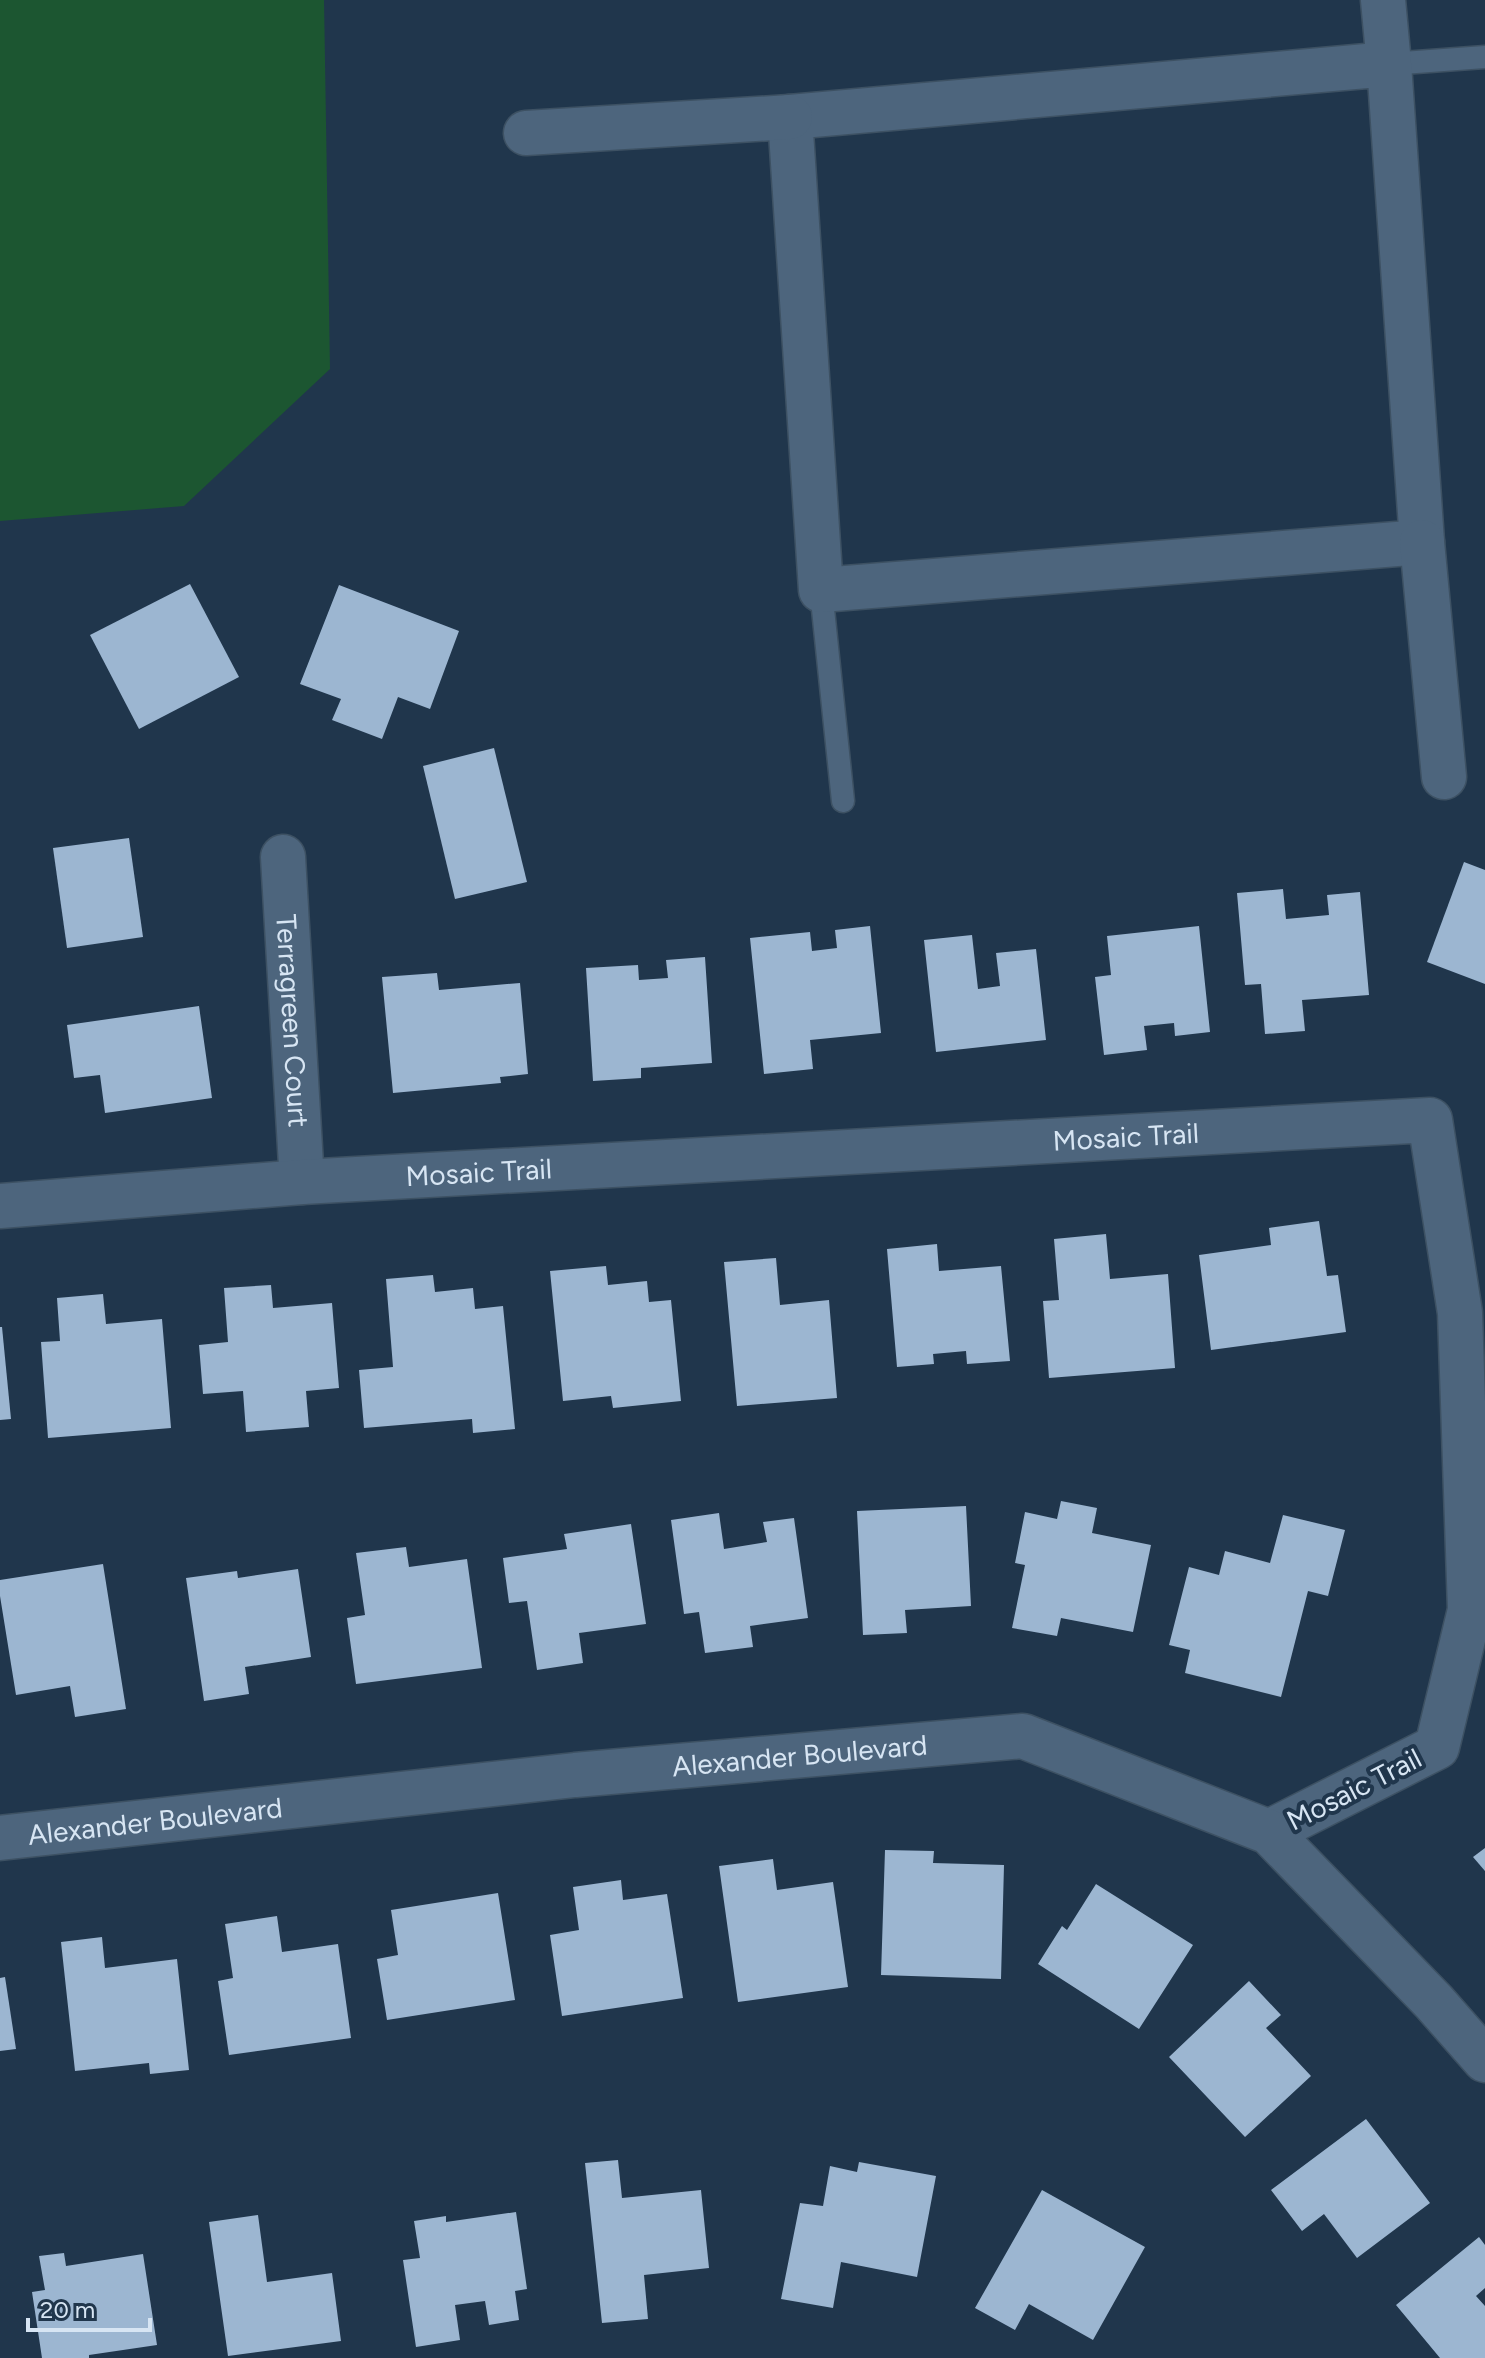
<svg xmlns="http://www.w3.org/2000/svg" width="1485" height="2358" font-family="Figtree,sans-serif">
<rect width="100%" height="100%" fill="#20364c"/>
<polygon fill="#1c5631" points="0,0 324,0 330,369 184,506 0,521"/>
<g fill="#9cb6d1">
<polygon points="190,584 239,677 139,729 90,635"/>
<polygon points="339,585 459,631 430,709 398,697 382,739 332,720 341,699 300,684"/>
<polygon points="494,748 527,882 455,899 423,766"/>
<polygon points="129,838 143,937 67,948 53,848"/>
<polygon points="1464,862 1485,870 1485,984 1427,962"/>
<polygon points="1283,889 1286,919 1329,915 1327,895 1360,892 1369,995 1302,1000 1305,1031 1265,1034 1261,984 1245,985 1237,893"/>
<polygon points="870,926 881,1033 810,1040 813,1069 764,1074 750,938 810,932 812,951 837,948 835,930"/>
<polygon points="1199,926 1210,1032 1175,1036 1174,1023 1144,1026 1147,1050 1104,1055 1095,977 1111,975 1107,936"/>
<polygon points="972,935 978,989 1000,986 996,953 1036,949 1046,1040 936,1052 924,940"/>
<polygon points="705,957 712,1063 641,1068 641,1078 593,1081 586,968 638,965 639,980 668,978 666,960"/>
<polygon points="437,973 439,990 520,983 528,1074 500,1077 501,1083 393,1093 382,977"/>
<polygon points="199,1006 212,1098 105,1113 100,1075 74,1078 67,1025"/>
<polygon points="1319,1221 1327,1276 1338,1275 1346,1332 1211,1350 1199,1255 1271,1245 1269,1228"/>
<polygon points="1106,1234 1110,1279 1168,1274 1175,1368 1049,1378 1043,1301 1059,1300 1054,1239"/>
<polygon points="937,1244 939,1271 1001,1266 1010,1361 967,1364 966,1351 933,1354 934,1364 897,1367 887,1249"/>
<polygon points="776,1258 780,1305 829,1300 837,1398 737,1406 724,1262"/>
<polygon points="606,1266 608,1285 647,1281 649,1302 671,1300 681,1401 613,1408 611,1396 563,1401 550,1271"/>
<polygon points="433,1275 435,1292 473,1288 475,1309 503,1306 515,1429 473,1433 472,1419 364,1428 359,1370 393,1367 386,1279"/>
<polygon points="271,1285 273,1308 332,1303 339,1388 306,1391 309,1427 246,1432 243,1391 203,1394 199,1345 228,1342 224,1288"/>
<polygon points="103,1294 106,1324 162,1319 171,1428 48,1438 41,1342 60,1341 57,1298"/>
<polygon points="0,1327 2,1327 11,1419 0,1420"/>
<polygon points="1061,1501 1097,1508 1092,1533 1151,1545 1133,1632 1061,1618 1057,1636 1012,1628 1025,1565 1015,1563 1025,1512 1057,1519"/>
<polygon points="966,1506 971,1606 905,1610 907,1633 863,1635 857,1511"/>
<polygon points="719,1513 724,1549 767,1542 763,1522 794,1518 808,1618 750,1626 753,1647 705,1653 699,1612 684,1614 671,1520"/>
<polygon points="1283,1515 1345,1530 1328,1596 1308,1591 1281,1697 1185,1673 1190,1650 1169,1645 1189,1567 1219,1575 1225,1551 1270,1563"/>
<polygon points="631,1524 646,1624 579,1633 583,1663 537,1670 527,1601 509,1603 503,1558 567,1549 564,1534"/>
<polygon points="406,1547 409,1567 467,1559 482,1668 356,1684 347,1618 365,1615 356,1553"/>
<polygon points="103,1564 126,1709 75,1717 70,1686 16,1695 0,1596 0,1580"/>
<polygon points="298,1569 311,1657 245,1667 249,1694 204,1701 186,1578 237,1571 238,1578"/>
<polygon points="1485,1848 1485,1871 1473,1857"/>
<polygon points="885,1850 934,1851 933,1863 1004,1865 1001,1979 881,1975"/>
<polygon points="773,1859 777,1890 833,1882 848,1987 738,2002 719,1866"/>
<polygon points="621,1880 623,1900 667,1894 683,1998 562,2016 550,1935 579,1930 573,1887"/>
<polygon points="1096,1884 1193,1945 1139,2029 1038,1964 1062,1926 1067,1930"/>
<polygon points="498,1893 515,2000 387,2020 377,1959 398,1955 391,1910"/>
<polygon points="277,1916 282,1952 338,1944 351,2038 229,2055 218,1981 233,1978 225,1924"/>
<polygon points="102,1937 105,1968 177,1959 189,2070 150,2074 149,2063 75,2071 61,1942"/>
<polygon points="5,1977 16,2049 0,2051 0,1978"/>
<polygon points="1249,1981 1281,2015 1266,2028 1311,2076 1245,2137 1169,2057"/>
<polygon points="1366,2119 1430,2203 1357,2258 1324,2214 1302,2231 1271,2190"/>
<polygon points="618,2160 622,2198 701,2190 709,2268 644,2275 648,2319 602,2323 585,2163"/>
<polygon points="859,2162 936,2176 917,2277 841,2262 833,2308 781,2299 800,2203 823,2206 830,2166 857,2172"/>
<polygon points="1042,2190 1145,2247 1093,2340 1029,2304 1015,2330 975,2308"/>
<polygon points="516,2212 527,2289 515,2291 519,2320 489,2325 485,2301 455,2305 460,2340 416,2347 403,2260 420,2258 414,2221 446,2216 446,2222"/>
<polygon points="258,2215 267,2282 332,2273 341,2341 228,2356 209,2222"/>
<polygon points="1479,2237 1485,2245 1485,2288 1476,2296 1485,2306 1485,2358 1440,2358 1396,2305"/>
<polygon points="64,2253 66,2266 143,2254 157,2345 89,2355 89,2358 42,2358 32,2292 45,2290 39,2256"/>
</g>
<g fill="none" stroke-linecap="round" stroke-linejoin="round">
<defs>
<g id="service">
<polyline points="1389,64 1485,57"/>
<polyline points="821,590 843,801"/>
</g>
<g id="minor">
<polyline points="1383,0 1389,64 1422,542 821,590 790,117 1389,64"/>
<polyline points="526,133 790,117"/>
<polyline points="1422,542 1444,777"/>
<path id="s1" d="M283,857L302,1182"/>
<path id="s2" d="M0,1206L302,1182L1430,1120L1460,1313L1470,1610L1437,1747L1269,1832"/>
<path id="s3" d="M0,1838L575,1775L1023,1736L1269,1832L1434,2002L1485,2060"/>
</g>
</defs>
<use href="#service" stroke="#3d5163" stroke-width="25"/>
<use href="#minor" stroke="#3d5163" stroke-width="47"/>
<use href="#service" stroke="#4d657d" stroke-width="22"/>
<use href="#minor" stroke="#4d657d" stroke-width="44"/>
</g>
<g text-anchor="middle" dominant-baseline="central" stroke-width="8" stroke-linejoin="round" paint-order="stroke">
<g font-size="28" fill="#d7e5f3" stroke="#20364c">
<text stroke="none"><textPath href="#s1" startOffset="164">Terragreen Court</textPath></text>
<text stroke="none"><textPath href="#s2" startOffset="1128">Mosaic Trail</textPath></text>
<text stroke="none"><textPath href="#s2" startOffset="480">Mosaic Trail</textPath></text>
<text stroke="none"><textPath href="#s3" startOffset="804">Alexander Boulevard</textPath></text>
<text transform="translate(1354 1789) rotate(-27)">Mosaic Trail</text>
<text stroke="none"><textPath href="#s3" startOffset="156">Alexander Boulevard</textPath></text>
</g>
</g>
<path d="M28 2318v12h122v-12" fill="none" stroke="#d7e5f3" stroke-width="4"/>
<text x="40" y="2318" font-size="24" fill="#d7e5f3" stroke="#20364c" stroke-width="6" paint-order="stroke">20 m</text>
</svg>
